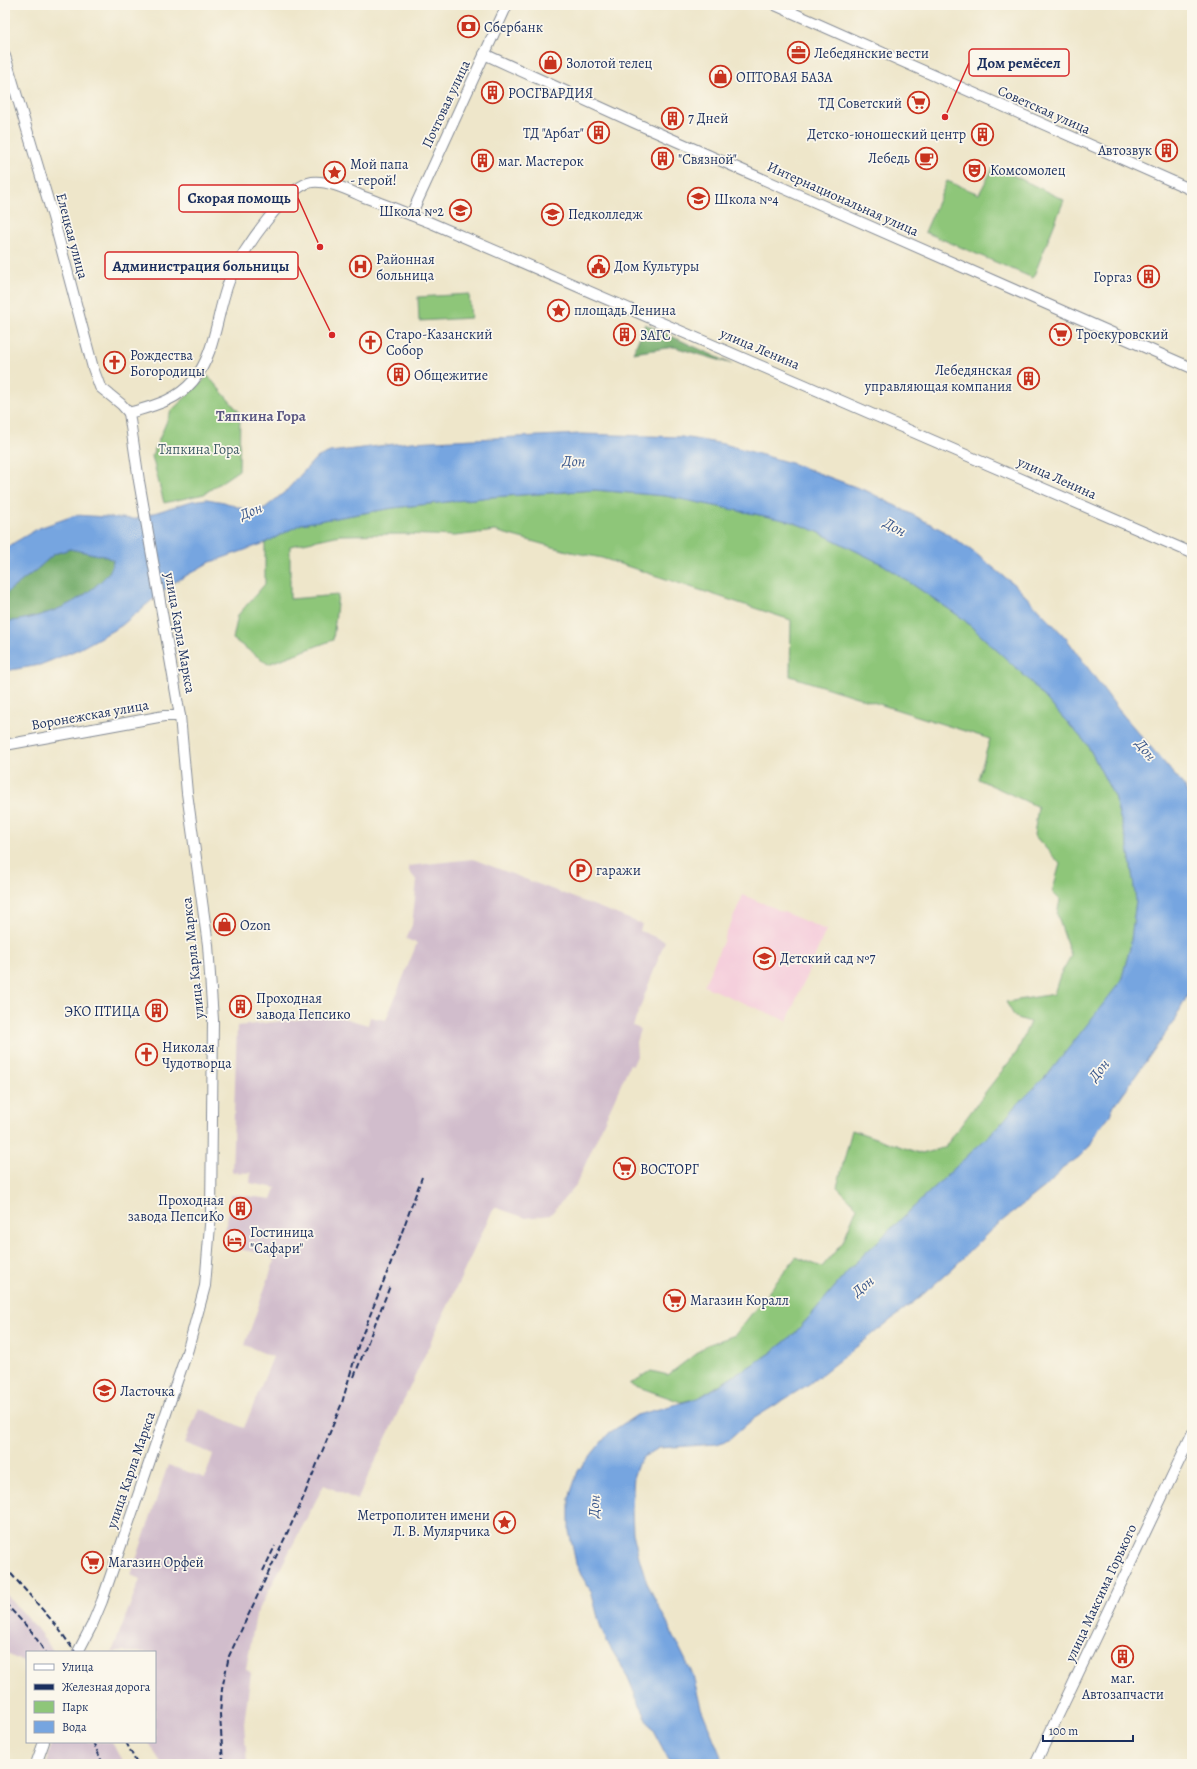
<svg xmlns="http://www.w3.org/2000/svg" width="1197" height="1769" font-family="Alegreya,serif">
<rect width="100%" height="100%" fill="#fbf7ec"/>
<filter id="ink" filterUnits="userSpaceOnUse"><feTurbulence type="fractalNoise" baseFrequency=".025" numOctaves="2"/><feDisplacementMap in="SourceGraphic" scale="8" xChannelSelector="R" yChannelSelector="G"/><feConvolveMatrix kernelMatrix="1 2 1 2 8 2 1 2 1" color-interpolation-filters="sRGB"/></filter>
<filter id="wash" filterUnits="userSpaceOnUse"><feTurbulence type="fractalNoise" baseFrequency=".012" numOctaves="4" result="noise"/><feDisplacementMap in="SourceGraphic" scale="16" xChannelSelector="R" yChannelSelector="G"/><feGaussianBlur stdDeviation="0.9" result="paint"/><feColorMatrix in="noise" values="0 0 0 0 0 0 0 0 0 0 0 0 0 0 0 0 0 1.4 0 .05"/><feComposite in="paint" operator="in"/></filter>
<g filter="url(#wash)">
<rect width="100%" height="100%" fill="#eee6ca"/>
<polygon fill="#f5cfdc" points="743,895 826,930 787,1021 704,986"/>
<g fill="#d1bdcc">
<polygon points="473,859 642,924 640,931 665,941 633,1026 640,1029 636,1042 637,1056 633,1065 630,1064 576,1185 550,1215 526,1218 494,1207 357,1500 324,1485 256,1615 246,1669 251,1673 244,1723 247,1764 162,1764 148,1742 155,1742 155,1652 112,1652 140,1579 131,1575 168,1465 205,1478 213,1454 185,1443 199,1408 244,1428 273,1357 245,1345 274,1262 270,1255 223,1246 231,1194 272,1199 276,1188 250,1183 251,1173 232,1172 237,1026 303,1019 326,1013 368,1025 370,1017 386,1020 417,943 406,939 412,925 417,881 409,871 408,866"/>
<polygon points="5,1593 35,1626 54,1652 27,1652 27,1664 5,1653"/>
<polygon points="52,1742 112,1742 125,1764 46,1764"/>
</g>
<g fill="#8ec679" stroke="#547a6c">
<polygon points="994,166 1064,200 1033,278 925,232 947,181 979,194"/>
<polygon points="469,294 471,318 419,321 418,297"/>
<polygon points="208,376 240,413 239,470 204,494 164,503 152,456 171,411"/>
<polygon points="595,490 666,496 789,521 816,531 884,565 962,618 1028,679 1087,744 1114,796 1128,846 1136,900 1130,948 1121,981 1101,1008 1050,1072 1018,1104 1000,1125 855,1263 811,1315 794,1334 771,1353 698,1398 681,1402 630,1384 651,1371 668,1375 707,1345 735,1335 796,1257 822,1267 843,1242 857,1207 837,1187 852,1130 922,1154 945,1147 987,1090 1017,1052 1030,1022 1015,1017 1006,1002 1054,994 1060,975 1071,956 1057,914 1060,900 1052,892 1060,864 1034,835 1038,807 978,779 990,739 790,676 791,620 602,558 571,552 495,531 455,536 404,534 340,535 290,546 290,599 338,595 333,640 268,664 233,639 238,615 265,584 265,543 301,524 393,508 491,497"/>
</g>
<g fill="#72ab69" stroke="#466d64">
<polygon points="645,324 732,364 674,347 633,353"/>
<path d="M70,549L104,556L113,560C113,570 107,575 100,582C74,607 40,618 5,622V594L36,570L54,554Z"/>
</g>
<path fill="#76a5e0" stroke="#486a9f" d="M581,434L682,437L724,444L794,464L869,492L942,530L975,553L1016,586L1066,638L1118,709L1185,787L1192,807V980L1186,998L1173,1023L1112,1109L1110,1115L1099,1129L1089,1147L1079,1157L1062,1169L1051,1182L992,1229L954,1267L920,1297L809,1384L753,1419L729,1440L717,1444L659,1448L643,1457L638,1464L634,1475L632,1509L633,1533L639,1557L647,1583L693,1675L701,1708L724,1764H671L638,1702L627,1675L607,1642L600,1625L591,1591L581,1575L576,1563L569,1531V1498L578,1471L609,1433L637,1415L699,1398L771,1353L794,1334L811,1315L855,1263L1000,1125L1018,1104L1050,1072L1121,981L1130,948L1136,900L1128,846L1114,796L1087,744L1028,679L962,618L884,565L816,531L789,521L666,496L595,490L491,497L393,508L301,524L265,543L208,563L170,585L121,626L79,649L40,665L5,671V622C40,618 74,607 100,582C107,575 113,570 113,560L104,556L70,549L54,554L36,570L5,594V548L39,528L76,515L135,519L192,501L207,499L224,502L251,512L265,508L286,491L316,458L330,452L411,442Z"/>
</g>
<g filter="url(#ink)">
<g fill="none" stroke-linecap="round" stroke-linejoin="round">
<defs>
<g id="secondary">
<polyline points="775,5 1192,190"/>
<polyline points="484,54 633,122 1192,368"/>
<polyline points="5,56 53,217 93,368 100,387 121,404 129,413"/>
<polyline points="411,215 507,5"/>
<path d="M129,413C153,406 176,401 193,381C218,351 216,308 232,274C242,252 287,185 312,182C328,180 350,191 364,197C386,205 408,214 429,222L1192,553"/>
<polyline points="5,745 164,716 180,716"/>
<polyline points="78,1652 92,1625 102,1601 188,1349 205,1286 211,1213 213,1020 208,945 187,793 180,716 139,481 129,413"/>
<polyline points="36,1764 44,1742"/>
<polyline points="1035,1764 1192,1434"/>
</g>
</defs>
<use href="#secondary" stroke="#848a94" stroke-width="12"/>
<use href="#secondary" stroke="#fff" stroke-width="10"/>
<g stroke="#1b2f5e" stroke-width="2" stroke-dasharray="6 3" stroke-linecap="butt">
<polyline points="354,1377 390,1286"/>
<polyline points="5,1567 56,1625 75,1652"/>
<polyline points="263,1571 275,1546"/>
<polyline points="5,1603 32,1632 45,1652"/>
<polyline points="93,1742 103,1764"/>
<polyline points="126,1742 137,1764"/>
<polyline points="223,1764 220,1714 222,1689 229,1656 299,1508 342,1403 359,1343 390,1265 422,1177"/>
</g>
</g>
</g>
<defs>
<symbol id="bank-ring" viewBox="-11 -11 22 22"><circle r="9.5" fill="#fbf7ec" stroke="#c8321e" stroke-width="1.5"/><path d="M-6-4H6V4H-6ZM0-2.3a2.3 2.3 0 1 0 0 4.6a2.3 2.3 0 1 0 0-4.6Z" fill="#c8321e"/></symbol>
<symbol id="office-ring" viewBox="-11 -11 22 22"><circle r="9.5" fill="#fbf7ec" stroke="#c8321e" stroke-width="1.5"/><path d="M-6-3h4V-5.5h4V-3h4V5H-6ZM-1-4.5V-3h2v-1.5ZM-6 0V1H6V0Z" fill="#c8321e"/></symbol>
<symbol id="shop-ring" viewBox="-11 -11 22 22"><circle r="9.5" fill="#fbf7ec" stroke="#c8321e" stroke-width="1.5"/><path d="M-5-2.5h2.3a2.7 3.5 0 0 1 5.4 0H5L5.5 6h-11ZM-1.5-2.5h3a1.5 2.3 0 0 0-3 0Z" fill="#c8321e"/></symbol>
<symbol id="building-ring" viewBox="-11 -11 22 22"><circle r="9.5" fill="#fbf7ec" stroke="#c8321e" stroke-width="1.5"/><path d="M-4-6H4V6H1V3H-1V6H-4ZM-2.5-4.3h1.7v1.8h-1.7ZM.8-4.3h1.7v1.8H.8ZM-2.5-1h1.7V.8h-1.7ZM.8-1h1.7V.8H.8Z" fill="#c8321e"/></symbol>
<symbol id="supermarket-ring" viewBox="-11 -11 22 22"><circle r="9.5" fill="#fbf7ec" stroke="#c8321e" stroke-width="1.5"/><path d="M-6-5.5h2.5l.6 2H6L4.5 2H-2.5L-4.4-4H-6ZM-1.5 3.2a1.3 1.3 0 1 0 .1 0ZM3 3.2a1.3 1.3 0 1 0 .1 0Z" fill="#c8321e"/></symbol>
<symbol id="cafe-ring" viewBox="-11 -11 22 22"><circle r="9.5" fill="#fbf7ec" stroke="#c8321e" stroke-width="1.5"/><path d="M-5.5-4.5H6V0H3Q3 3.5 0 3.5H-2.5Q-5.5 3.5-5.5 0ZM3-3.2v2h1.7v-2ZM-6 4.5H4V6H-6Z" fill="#c8321e"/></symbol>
<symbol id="theatre-ring" viewBox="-11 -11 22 22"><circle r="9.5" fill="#fbf7ec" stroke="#c8321e" stroke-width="1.5"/><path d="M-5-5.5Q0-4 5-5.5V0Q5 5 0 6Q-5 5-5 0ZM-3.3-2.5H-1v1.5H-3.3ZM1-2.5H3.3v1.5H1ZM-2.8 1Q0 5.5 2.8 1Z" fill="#c8321e"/></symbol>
<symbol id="sight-ring" viewBox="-11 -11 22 22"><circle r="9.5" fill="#fbf7ec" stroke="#c8321e" stroke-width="1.5"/><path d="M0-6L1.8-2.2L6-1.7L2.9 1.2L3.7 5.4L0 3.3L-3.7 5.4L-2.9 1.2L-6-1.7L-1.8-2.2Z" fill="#c8321e"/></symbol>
<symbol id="school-ring" viewBox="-11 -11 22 22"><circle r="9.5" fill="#fbf7ec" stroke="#c8321e" stroke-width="1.5"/><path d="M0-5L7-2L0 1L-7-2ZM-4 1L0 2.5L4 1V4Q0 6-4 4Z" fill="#c8321e"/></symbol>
<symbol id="university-ring" viewBox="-11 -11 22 22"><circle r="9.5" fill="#fbf7ec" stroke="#c8321e" stroke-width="1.5"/><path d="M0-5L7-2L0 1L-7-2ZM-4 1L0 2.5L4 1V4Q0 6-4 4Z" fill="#c8321e"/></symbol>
<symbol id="civic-ring" viewBox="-11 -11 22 22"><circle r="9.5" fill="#fbf7ec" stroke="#c8321e" stroke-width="1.5"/><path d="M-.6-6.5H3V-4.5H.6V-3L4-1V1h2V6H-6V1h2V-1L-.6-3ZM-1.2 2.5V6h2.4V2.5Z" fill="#c8321e"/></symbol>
<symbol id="hospital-ring" viewBox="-11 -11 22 22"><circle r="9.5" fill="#fbf7ec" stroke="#c8321e" stroke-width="1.5"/><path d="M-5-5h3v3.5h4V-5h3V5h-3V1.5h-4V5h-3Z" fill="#c8321e"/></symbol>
<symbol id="church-ring" viewBox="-11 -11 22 22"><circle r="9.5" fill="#fbf7ec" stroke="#c8321e" stroke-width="1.5"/><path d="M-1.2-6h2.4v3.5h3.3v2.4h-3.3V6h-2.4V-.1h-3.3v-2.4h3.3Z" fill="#c8321e"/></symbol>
<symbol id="parking-ring" viewBox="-11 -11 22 22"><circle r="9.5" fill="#fbf7ec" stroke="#c8321e" stroke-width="1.5"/><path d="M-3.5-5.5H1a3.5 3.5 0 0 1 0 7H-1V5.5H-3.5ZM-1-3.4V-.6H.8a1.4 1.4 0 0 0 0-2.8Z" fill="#c8321e"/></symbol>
<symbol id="hotel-ring" viewBox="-11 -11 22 22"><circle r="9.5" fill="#fbf7ec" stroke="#c8321e" stroke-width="1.5"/><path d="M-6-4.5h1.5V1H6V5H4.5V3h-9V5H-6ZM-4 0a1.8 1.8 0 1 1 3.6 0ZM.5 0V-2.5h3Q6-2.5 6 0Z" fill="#c8321e"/></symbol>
</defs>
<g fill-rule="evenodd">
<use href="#bank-ring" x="456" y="14" width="25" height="25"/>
<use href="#office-ring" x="786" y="40" width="25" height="25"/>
<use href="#shop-ring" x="538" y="50" width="25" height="25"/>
<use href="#shop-ring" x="708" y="64" width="25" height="25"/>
<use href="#building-ring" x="480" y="80" width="25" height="25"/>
<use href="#supermarket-ring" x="906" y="90" width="25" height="25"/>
<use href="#building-ring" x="660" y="106" width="25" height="25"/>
<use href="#building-ring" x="586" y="120" width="25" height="25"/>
<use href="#building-ring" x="970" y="122" width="25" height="25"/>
<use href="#building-ring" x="1154" y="138" width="25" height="25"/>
<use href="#cafe-ring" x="914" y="146" width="25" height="25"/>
<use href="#building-ring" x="650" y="146" width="25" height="25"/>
<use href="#building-ring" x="470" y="148" width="25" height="25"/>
<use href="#theatre-ring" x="962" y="158" width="25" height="25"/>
<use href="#sight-ring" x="322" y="160" width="25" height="25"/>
<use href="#school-ring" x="686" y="186" width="25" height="25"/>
<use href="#school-ring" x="448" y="198" width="25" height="25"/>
<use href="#university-ring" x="540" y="202" width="25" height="25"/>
<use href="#civic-ring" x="586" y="254" width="25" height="25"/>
<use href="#hospital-ring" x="348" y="254" width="25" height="25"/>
<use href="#building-ring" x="1136" y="264" width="25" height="25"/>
<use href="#sight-ring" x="546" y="298" width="25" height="25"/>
<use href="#supermarket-ring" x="1048" y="322" width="25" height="25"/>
<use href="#building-ring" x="612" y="322" width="25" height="25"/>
<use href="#church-ring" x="358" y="330" width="25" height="25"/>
<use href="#church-ring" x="102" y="350" width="25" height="25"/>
<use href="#building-ring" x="386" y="362" width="25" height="25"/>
<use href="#building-ring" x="1016" y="366" width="25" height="25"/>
<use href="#parking-ring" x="568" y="858" width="25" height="25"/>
<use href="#shop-ring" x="212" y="912" width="25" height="25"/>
<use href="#school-ring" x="752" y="946" width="25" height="25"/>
<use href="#building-ring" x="228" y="994" width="25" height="25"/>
<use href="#building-ring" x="144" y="998" width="25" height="25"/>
<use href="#church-ring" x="134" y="1042" width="25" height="25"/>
<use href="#supermarket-ring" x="612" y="1156" width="25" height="25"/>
<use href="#building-ring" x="228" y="1196" width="25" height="25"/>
<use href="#hotel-ring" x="222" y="1228" width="25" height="25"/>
<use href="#supermarket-ring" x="662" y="1288" width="25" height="25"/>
<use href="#school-ring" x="92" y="1378" width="25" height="25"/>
<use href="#sight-ring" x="492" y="1510" width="25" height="25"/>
<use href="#supermarket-ring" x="80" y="1550" width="25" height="25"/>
<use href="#building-ring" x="1110" y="1644" width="25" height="25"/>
</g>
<g text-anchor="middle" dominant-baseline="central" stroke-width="3.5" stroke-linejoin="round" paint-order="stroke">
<g font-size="14" fill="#1b2f5e" stroke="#fbf7ec" text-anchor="start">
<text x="484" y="27">Сбербанк</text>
<text x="814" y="53">Лебедянские вести</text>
<text x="566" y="63">Золотой телец</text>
<text x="736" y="77">ОПТОВАЯ БАЗА</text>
<text x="508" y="93">РОСГВАРДИЯ</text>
<text x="902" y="103" text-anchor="end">ТД Советский</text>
<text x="688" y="118">7 Дней</text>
<text x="584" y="133" text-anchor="end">ТД "Арбат"</text>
<text x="966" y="134" text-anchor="end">Детско-юношеский центр</text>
<text x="1152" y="150" text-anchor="end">Автозвук</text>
<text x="910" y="158" text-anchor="end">Лебедь</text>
<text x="678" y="159">"Связной"</text>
<text x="498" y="161">маг. Мастерок</text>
<text x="350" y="164">Мой папа<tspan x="350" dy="16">- герой!</tspan></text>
<text x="990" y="170">Комсомолец</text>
<text x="714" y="199">Школа №4</text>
<text x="444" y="211" text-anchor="end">Школа №2</text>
<text x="568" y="214">Педколледж</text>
<text x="376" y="259">Районная<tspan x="376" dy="16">больница</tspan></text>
<text x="614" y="266">Дом Культуры</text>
<text x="1132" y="277" text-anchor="end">Горгаз</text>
<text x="574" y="310">площадь Ленина</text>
<text x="386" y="334">Старо-Казанский<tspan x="386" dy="16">Собор</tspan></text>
<text x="1076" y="334">Троекуровский</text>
<text x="640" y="335">ЗАГС</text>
<text x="130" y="355">Рождества<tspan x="130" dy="16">Богородицы</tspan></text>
<text x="1012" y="370" text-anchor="end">Лебедянская<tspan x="1012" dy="16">управляющая компания</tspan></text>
<text x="414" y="375">Общежитие</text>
<text x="596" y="870">гаражи</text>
<text x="240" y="925">Ozon</text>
<text x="780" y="958">Детский сад №7</text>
<text x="256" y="998">Проходная<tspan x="256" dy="16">завода Пепсико</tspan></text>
<text x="140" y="1011" text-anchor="end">ЭКО ПТИЦА</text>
<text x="162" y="1047">Николая<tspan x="162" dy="16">Чудотворца</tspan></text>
<text x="640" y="1169">ВОСТОРГ</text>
<text x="224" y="1200" text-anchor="end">Проходная<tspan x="224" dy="16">завода ПепсиКо</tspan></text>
<text x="250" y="1232">Гостиница<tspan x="250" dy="16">"Сафари"</tspan></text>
<text x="690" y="1300">Магазин Коралл</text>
<text x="120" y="1391">Ласточка</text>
<text x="490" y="1515" text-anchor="end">Метрополитен имени<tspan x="490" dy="16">Л. В. Мулярчика</tspan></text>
<text x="108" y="1562">Магазин Орфей</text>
<text x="1123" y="1678" text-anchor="middle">маг.<tspan x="1123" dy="16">Автозапчасти</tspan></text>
</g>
<g font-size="14" fill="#1b2f5e" stroke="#fbf7ec">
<text transform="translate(446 104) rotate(-65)">Почтовая улица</text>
<text transform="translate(1044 110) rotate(24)">Советская улица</text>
<text transform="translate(843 199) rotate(24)">Интернациональная улица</text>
<text transform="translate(72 236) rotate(75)">Елецкая улица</text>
<text transform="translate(760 349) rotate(23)">улица Ленина</text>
<text transform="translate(1057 478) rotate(24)">улица Ленина</text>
<text transform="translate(180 633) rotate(80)">улица Карла Маркса</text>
<text transform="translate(90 715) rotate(-10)">Воронежская улица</text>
<text transform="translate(193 958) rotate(-96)">улица Карла Маркса</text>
<text transform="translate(131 1470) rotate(-71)">улица Карла Маркса</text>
<text transform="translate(1101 1593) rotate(-65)">улица Максима Горького</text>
</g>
<g font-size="14" fill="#3e5c66" stroke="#fbf7ec">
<text x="199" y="449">Тяпкина Гора</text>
</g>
<g font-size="15" font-weight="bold" fill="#5d5983" stroke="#fbf7ec">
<text x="261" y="416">Тяпкина Гора</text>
</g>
<g font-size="15" font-style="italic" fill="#3b588c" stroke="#fbf7ec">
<text transform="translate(574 461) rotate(2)">Дон</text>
<text transform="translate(251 511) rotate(-21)">Дон</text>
<text transform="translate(895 527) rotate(30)">Дон</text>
<text transform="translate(1146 750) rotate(52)">Дон</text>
<text transform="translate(1099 1070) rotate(-50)">Дон</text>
<text transform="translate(863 1286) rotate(-39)">Дон</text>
<text transform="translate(594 1506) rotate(-86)">Дон</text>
</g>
</g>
<path fill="none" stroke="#d62828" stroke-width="1.5" d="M945 117L969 63M320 247L298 198M332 335L298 266"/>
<g fill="#d62828" stroke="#fbf7ec" stroke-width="1.5">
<circle cx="945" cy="117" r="4"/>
<circle cx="320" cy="247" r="4"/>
<circle cx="332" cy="335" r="4"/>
</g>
<g fill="#fbf7ec" stroke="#d62828" stroke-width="1.5">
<rect x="969" y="49" width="100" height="27" rx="4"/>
<rect x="179" y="185" width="119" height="27" rx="4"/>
<rect x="105" y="252" width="193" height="27" rx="4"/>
</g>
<g font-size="15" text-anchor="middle" font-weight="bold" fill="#1b2f5e">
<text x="1019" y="68">Дом ремёсел</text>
<text x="239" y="203">Скорая помощь</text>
<text x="201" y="271">Администрация больницы</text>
</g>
<rect width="1197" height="1769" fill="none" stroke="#fbf7ec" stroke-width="20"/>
<rect x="26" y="1651" width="130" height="92" fill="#fbf7ec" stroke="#a1a7b3"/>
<rect x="34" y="1664" width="20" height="6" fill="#ffffff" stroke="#a1a7b3"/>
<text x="62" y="1671" font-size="12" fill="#1b2f5e">Улица</text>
<rect x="34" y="1684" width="20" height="6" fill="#1b2f5e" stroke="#a1a7b3"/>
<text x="62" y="1691" font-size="12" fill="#1b2f5e">Железная дорога</text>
<rect x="34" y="1701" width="20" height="12" fill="#8ec679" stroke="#a1a7b3"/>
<text x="62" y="1711" font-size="12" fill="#1b2f5e">Парк</text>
<rect x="34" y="1721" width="20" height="12" fill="#76a5e0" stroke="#a1a7b3"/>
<text x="62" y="1731" font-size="12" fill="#1b2f5e">Вода</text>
<path d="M1043 1735v6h90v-6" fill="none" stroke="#1b2f5e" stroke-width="2"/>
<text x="1049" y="1735" font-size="12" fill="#1b2f5e" stroke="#fbf7ec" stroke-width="3" paint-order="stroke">100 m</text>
</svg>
